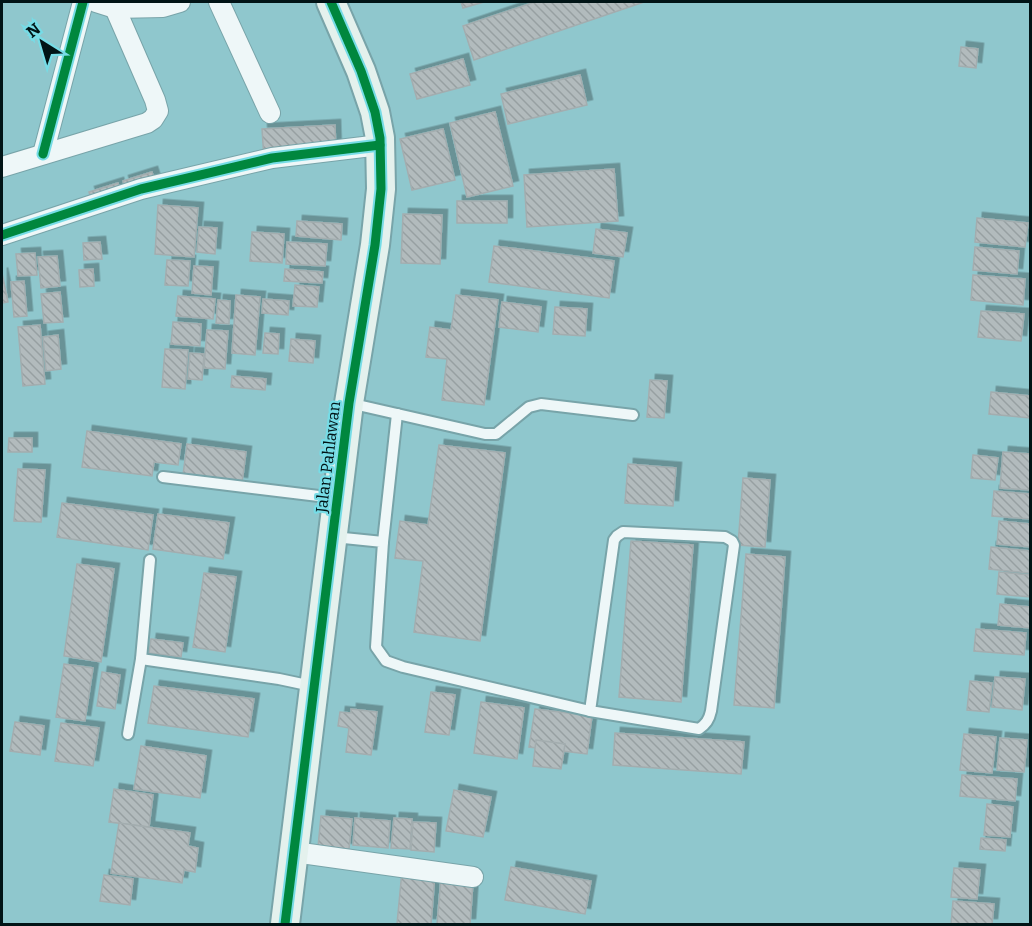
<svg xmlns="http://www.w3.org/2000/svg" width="1032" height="926" font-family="Bitter,serif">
<defs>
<pattern id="building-back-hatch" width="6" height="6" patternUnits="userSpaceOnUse" patternTransform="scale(1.5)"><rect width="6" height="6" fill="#b2bbbd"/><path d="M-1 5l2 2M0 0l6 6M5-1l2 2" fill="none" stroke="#97a0a2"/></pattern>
<filter id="shadow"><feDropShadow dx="5.5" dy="-5.5" stdDeviation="0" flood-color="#0004"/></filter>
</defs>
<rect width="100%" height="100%" fill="#8fc7cd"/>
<g fill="url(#building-back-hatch)" stroke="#a3adaf" stroke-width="1.5" filter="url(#shadow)">
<polygon points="461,2 484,2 463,8"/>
<polygon points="535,2 644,2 474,60 463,26"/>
<polygon points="961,47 978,49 976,68 959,66"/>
<polygon points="463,59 470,85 417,99 410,74"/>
<polygon points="580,75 587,105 508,124 501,94"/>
<polygon points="495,112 513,186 467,197 450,123"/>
<polygon points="335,125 336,156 264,159 262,129"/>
<polygon points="443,129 455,180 412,190 400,139"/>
<polygon points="614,169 618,221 527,227 524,175"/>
<polygon points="152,172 157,188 128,197 123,181"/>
<polygon points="118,183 122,197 94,206 89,192"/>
<rect x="457" y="201" width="50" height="22"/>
<polygon points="158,205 198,208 194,257 155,254"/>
<polygon points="403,214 442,215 440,264 401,263"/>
<polygon points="977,218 1028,223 1025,247 975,242"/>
<polygon points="297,221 342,224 341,240 296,236"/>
<polygon points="199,227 217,228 215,254 197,252"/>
<polygon points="596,229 627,233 623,257 593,253"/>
<polygon points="252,232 284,234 282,263 250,261"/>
<polygon points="100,242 102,259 84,260 83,243"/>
<polygon points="287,242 327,244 325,266 286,264"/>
<polygon points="494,246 614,261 609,298 489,282"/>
<polygon points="975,247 1019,251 1017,274 973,270"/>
<polygon points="35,253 37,275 18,276 16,254"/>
<polygon points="57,256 60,286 41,288 38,257"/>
<polygon points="167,260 190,261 188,286 165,285"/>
<polygon points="194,266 213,267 211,295 192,293"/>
<polygon points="93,269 94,286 80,287 79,270"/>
<polygon points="285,269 323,272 322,283 284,281"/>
<polygon points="2,273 8,302 2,303"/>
<polygon points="973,275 1025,279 1023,305 971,300"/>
<polygon points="24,281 27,316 14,317 11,282"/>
<polygon points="295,285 319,287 317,307 293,306"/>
<polygon points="60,292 63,322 44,323 41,294"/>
<polygon points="236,295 260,297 255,355 232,353"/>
<polygon points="456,295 498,300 484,405 442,400 447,359 426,357 430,327 451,330"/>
<polygon points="178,296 215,299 213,319 176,316"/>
<polygon points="263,299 289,301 288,315 262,313"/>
<polygon points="218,300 230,301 229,324 216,323"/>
<polygon points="502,302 541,307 538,332 499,327"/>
<polygon points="555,307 587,309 585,336 553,334"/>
<polygon points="981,311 1024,314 1021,341 978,337"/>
<polygon points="173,322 201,324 200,346 171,344"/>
<polygon points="40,325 45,384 23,386 18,327"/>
<polygon points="207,330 228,331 225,369 204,368"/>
<polygon points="265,333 279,334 278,354 263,353"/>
<polygon points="58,335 61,369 46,371 43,337"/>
<polygon points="291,339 315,341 313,363 289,361"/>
<polygon points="165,349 188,350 185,389 162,387"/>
<polygon points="190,353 204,354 202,380 188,379"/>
<polygon points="232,376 266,379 265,390 231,387"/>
<polygon points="650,380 667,381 664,418 647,417"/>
<polygon points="991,392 1030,396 1030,418 989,414"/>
<polygon points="87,431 181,444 178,465 154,462 152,476 82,467"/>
<polygon points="9,438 32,438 32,452 8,452"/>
<polygon points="187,444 246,452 242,483 183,475"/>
<polygon points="439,445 505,453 480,641 414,632 423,561 395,558 400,521 428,525"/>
<polygon points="1003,452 1030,454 1030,490 1000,488"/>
<polygon points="973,455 998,458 995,480 971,478"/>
<polygon points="628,464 676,468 673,506 625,503"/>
<polygon points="18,469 45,470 41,522 14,521"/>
<polygon points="743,478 770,480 765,547 738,545"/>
<polygon points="994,491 1030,494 1030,519 992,516"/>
<polygon points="62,503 153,515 148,550 57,537"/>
<polygon points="158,514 229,523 223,559 153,549"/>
<polygon points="999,521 1030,524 1030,547 997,544"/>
<polygon points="631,541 693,545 681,702 619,697"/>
<polygon points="991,547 1030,551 1029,573 989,569"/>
<polygon points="746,554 785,557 774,708 734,705"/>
<polygon points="77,564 114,569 101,662 64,656"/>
<polygon points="999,572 1030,575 1030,597 997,594"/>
<polygon points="204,573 236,577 225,652 193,647"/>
<polygon points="1000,604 1030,607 1030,628 998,625"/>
<polygon points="976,629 1026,633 1024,655 974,651"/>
<polygon points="151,639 183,643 181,657 149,653"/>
<polygon points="64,664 93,668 85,721 56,717"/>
<polygon points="102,672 120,675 115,709 97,706"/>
<polygon points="995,677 1025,679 1022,710 992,707"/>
<polygon points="970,681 992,683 989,712 967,710"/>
<polygon points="154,686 254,699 248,737 148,723"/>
<polygon points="431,692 455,695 449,735 425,732"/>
<polygon points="481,702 524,708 517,759 474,753"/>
<polygon points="351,709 377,712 371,755 346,752 349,728 338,726 340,712 351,713"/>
<polygon points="535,709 592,716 587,754 529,747"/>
<polygon points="15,722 44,726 40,755 10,751"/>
<polygon points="61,723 99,728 93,766 55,761"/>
<polygon points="615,733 744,742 741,774 613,765"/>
<polygon points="964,734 996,737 992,773 960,770"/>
<polygon points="1000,738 1027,740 1024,772 997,770"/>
<polygon points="536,740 565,744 561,769 533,766"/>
<polygon points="141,746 206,756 200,798 134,789"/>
<polygon points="962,775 1017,779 1015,801 960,796"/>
<polygon points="114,789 153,795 149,827 109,822"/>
<polygon points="454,790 491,797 483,837 446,831"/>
<polygon points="987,804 1013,807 1010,837 984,835"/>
<polygon points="321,816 352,819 349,849 318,847"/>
<polygon points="355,818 390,821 388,848 353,845"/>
<polygon points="394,818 412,819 410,849 391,848"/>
<polygon points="413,822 436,823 434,852 411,850"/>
<polygon points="119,823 190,833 188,846 198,848 195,872 184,870 182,883 111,873"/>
<polygon points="981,838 1006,840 1005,851 980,849"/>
<polygon points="511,867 591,881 585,914 505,900"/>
<polygon points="954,868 980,870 977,899 951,897"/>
<polygon points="402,871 435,874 431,924 397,924"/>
<polygon points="104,875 133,879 130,905 100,901"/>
<polygon points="441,879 473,882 470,924 437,924"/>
<polygon points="953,901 994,904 992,924 951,924"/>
</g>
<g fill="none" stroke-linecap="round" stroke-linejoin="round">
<defs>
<g id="lane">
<polyline points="349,403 485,434 496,434 529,407 541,404 633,415"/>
<polyline points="163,477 335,498"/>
<path d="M623,532L725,537L732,541L734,545L711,711C709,720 706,724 699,729L590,711L614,540L617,536Z"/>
<polyline points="334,537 383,542 376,647 386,661 403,667 590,711"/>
<polyline points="383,542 397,414"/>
<polyline points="150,560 141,659 279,679 312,686"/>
<polyline points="128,734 141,659"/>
</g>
<g id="street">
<polyline points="96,2 115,8 163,7 180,2"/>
<polyline points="219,2 270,113"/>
<polyline points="43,154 83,2"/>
<polyline points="2,167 147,123 153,119 158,111 155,100 115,8"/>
<polyline points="2,235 141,189 272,158 380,145"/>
<polyline points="294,852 473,877"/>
</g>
<polyline id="secondary" points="285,924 349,403 375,245 381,189 380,138 375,112 361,71 331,2"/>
</defs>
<use href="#lane" stroke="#78a4a9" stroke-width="14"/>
<use href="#street" stroke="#78a4a9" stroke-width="22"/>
<use href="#secondary" stroke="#78a4a9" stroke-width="32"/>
<use href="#lane" stroke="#eef7f8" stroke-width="10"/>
<use href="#street" stroke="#eef7f8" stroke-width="20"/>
<use href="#secondary" stroke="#e4f1ed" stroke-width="28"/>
<defs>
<g id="cycleway">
<polyline points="43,154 83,2"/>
<polyline points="2,235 141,189 272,158 380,145"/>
<polyline points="285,924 349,403 375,245 381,189 380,138 375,112 361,71 331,2"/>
</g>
</defs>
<use href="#cycleway" stroke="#76dce6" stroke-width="13"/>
<use href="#cycleway" stroke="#00873e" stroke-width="9"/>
</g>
<g text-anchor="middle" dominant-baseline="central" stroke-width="4.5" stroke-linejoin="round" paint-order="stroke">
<g font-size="16" fill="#011416" stroke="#76dce6">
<text transform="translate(328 457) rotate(-83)">Jalan Pahlawan</text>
</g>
</g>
<rect width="1032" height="926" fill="none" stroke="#011416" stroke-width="6"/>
<g transform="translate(42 42) rotate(323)" stroke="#76dce6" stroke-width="4.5" paint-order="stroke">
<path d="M0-4.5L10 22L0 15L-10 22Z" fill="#011416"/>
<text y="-9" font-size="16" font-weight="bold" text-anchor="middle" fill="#011416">N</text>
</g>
</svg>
